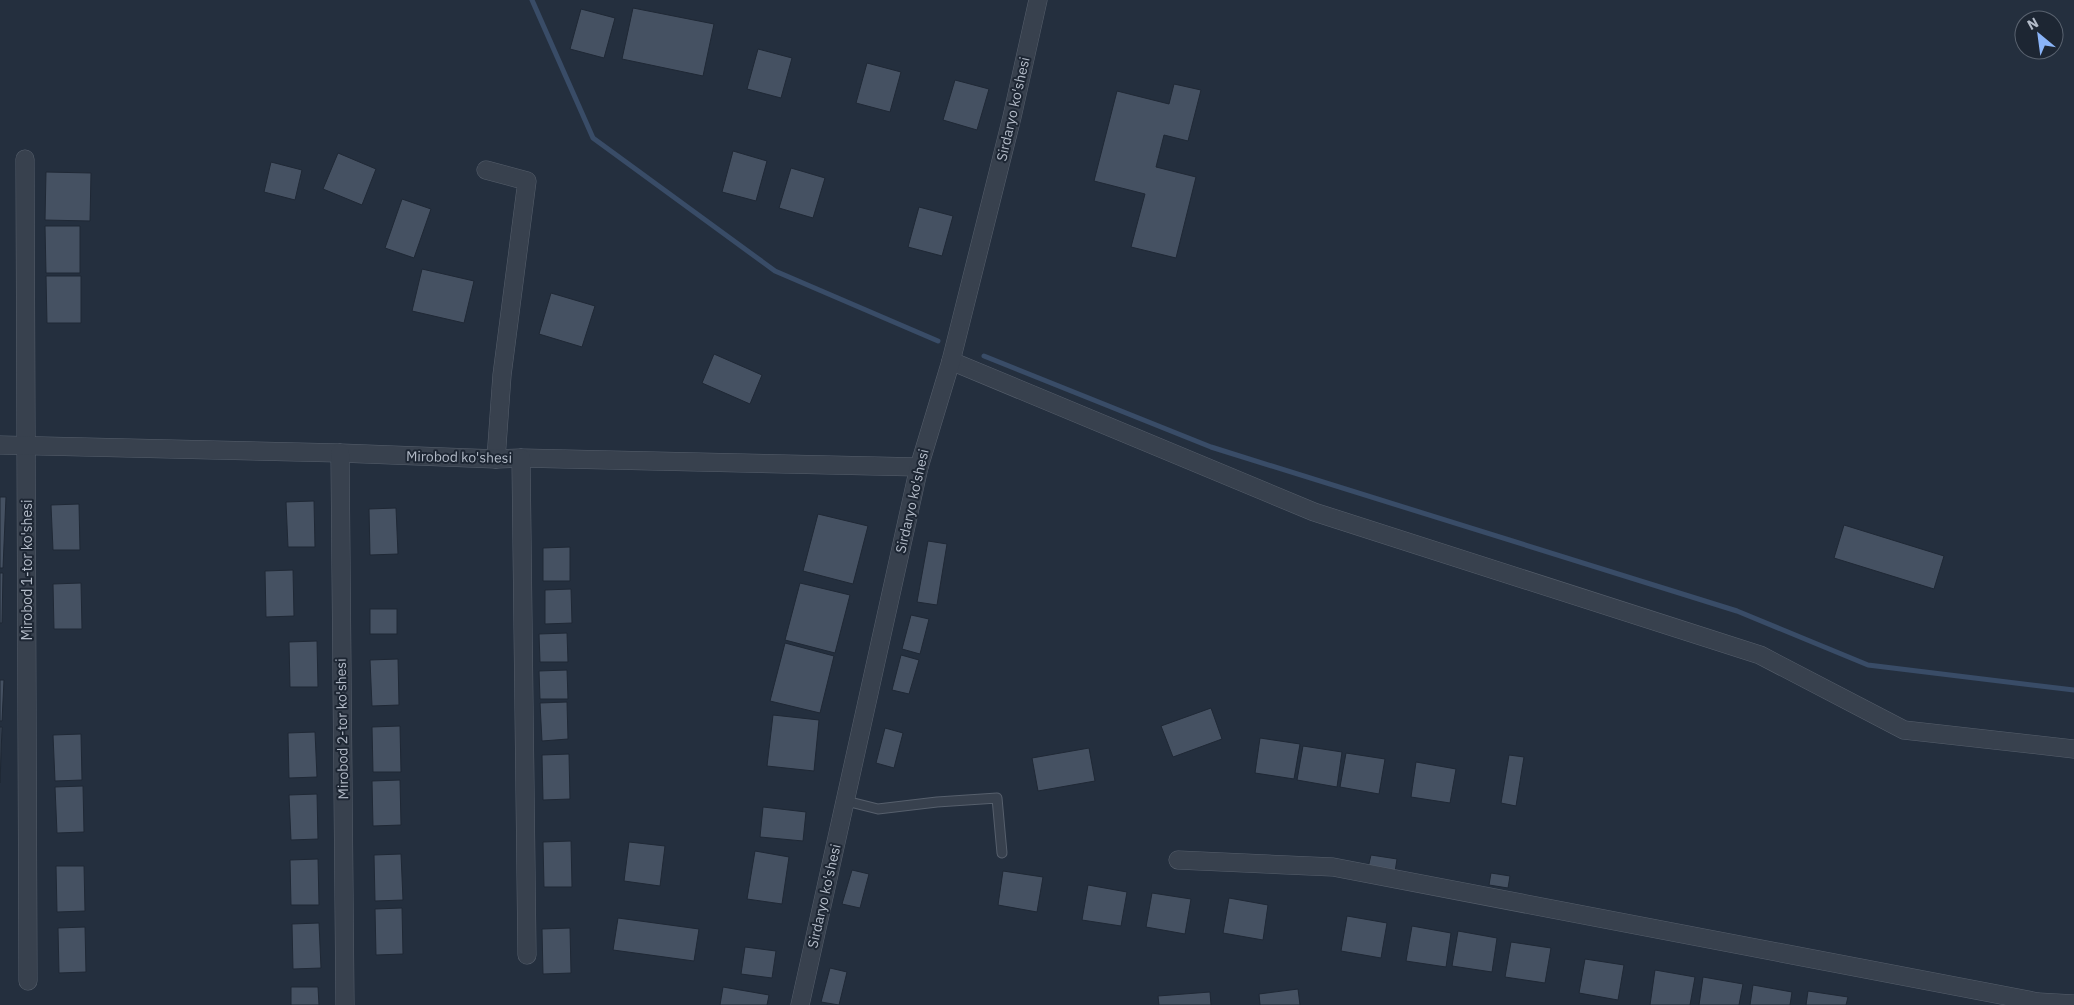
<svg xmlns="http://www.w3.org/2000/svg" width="2074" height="1005" font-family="'IBM Plex Sans',sans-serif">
<rect width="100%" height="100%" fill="#242f3e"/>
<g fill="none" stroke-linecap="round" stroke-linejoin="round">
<g stroke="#394c67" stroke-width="5">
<polyline points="532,0 593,138 775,271 938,341"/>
<polyline points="984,356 1211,447 1737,611 1868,665 2074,690"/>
</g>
</g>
<g fill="#455162" stroke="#1f2835">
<polygon points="633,8 714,24 703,76 622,59"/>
<polygon points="581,9 615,18 604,58 570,49"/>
<polygon points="758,49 792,58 781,98 747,89"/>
<polygon points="867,63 901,72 890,112 856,103"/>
<polygon points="955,80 989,89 977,130 943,120"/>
<polygon points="1174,84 1201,90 1188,141 1164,135 1156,167 1196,177 1176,258 1131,247 1145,194 1094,181 1117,91 1169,104"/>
<polygon points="733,151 767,161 756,201 722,192"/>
<polygon points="338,153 376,169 362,205 323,189"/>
<polygon points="271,162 302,170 295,200 264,192"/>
<polygon points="791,168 825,178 813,218 779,208"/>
<polygon points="46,172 91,173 90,221 45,220"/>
<polygon points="402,199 431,209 414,258 385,248"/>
<polygon points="919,207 953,216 942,256 908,247"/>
<polygon points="45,226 80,226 80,273 46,273"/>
<polygon points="422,269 474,281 464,323 412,311"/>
<polygon points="46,276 81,276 81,323 47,323"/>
<polygon points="551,293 595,306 582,347 539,334"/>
<polygon points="714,354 762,375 750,404 702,383"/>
<polygon points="0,497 6,497 3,568 0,568"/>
<polygon points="314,501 315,547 288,547 286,502"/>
<polygon points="79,504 80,550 53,550 51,505"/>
<polygon points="396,508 398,554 370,555 369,509"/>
<polygon points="818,514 868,526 853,584 803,571"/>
<polygon points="1844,525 1944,556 1934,589 1834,558"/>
<polygon points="928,541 947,544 937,605 917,602"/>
<polygon points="570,547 570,581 543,581 543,548"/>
<polygon points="293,570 294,616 266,617 265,571"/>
<polygon points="0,573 3,573 2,623 0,623"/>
<polygon points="81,583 82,629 54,629 53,584"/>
<polygon points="800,583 850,595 835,653 785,640"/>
<polygon points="571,589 572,623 545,624 545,590"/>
<rect x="370" y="609" width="27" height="25"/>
<polygon points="911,615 929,619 920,654 902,649"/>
<polygon points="567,633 568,662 540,662 539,634"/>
<polygon points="317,641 318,687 290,687 289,642"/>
<polygon points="785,643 834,656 820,713 770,701"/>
<polygon points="901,655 919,660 909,694 892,690"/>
<polygon points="398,659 399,705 372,706 370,660"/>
<polygon points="567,670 568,699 540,699 539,671"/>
<polygon points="0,680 4,680 2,721 0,721"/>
<polygon points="567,702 568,739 542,741 540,703"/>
<polygon points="1211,708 1222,739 1173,757 1161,726"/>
<polygon points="773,715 819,720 814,771 767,766"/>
<polygon points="400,726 401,772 373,772 372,727"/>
<polygon points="0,727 2,727 0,783"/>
<polygon points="885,728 903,733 894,768 876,763"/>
<polygon points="315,732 317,777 289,778 288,733"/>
<polygon points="81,734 82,780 55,781 53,735"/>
<polygon points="1260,738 1300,744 1294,779 1255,773"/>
<polygon points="1303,746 1342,752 1337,787 1297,780"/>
<polygon points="1089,748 1095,781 1038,791 1032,758"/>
<polygon points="1346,753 1385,759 1379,794 1340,787"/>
<polygon points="569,754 570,799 543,800 542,755"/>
<polygon points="1509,755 1524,757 1516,806 1501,803"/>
<polygon points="1416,762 1456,769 1450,803 1411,797"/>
<polygon points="400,780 401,825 373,826 372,781"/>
<polygon points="83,786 84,832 57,833 55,787"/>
<polygon points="317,794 318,839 291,840 289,795"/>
<polygon points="763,807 806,812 803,841 760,837"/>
<polygon points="571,841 572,887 544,887 543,842"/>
<polygon points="629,842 665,846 660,886 624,881"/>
<polygon points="755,851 789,857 782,904 747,899"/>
<polygon points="401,854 403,900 375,901 374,855"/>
<polygon points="1371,855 1397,859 1395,872 1368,868"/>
<polygon points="318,859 319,905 291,905 290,860"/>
<polygon points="56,866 84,866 85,911 57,912"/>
<polygon points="852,870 869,874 860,908 842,904"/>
<polygon points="1003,871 1043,877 1037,912 998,905"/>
<polygon points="1491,873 1510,876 1508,888 1489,885"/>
<polygon points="1088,885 1127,892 1121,926 1082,920"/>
<polygon points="1152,893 1191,899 1185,934 1146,927"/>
<polygon points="1229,898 1268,905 1263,940 1223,933"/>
<polygon points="402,908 403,954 376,955 375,909"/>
<polygon points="1347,916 1387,923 1381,958 1341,951"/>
<polygon points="618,918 699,929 694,961 613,950"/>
<polygon points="319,923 321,968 293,969 292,924"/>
<polygon points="1412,926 1451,933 1446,967 1406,961"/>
<polygon points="85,927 86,972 59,973 58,928"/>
<polygon points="570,928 571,973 543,974 542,929"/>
<polygon points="1458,931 1497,938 1492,972 1452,966"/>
<polygon points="1511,942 1551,948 1545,983 1505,977"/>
<polygon points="745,947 776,951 772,978 741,974"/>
<polygon points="1585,959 1624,965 1618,1000 1579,993"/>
<polygon points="830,968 847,972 839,1005 821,1002"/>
<polygon points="1655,970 1695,977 1690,1005 1650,1005"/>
<polygon points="1703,977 1743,984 1739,1005 1699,1005"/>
<polygon points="1753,985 1792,992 1790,1005 1750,1005"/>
<polygon points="291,987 318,987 319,1005 291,1005"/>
<polygon points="723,987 769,995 767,1005 720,1005"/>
<polygon points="1298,989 1300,1005 1260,1005 1259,994"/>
<polygon points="1808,991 1848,997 1846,1005 1806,1005"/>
<polygon points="1210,992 1211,1005 1159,1005 1158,996"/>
</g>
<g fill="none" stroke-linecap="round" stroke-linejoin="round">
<defs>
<polyline id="lane" points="846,801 878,809 937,802 997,798 1002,853"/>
<g id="street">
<polyline points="25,159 28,981"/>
<polyline points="486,170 527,181 502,375 496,459"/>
<polyline points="951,361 1314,512 1760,655 1904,730 2074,749"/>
<polyline points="0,445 340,453 496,459 521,458 919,467"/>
<polyline points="340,453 345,1005"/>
<polyline points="521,458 527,955"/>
<polyline points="1178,860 1333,867 2038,1002 2074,1004"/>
<polyline points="800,1005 919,467 951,361 1012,117 1038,0"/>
</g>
</defs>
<use href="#lane" stroke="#565f6c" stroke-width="11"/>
<use href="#street" stroke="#565f6c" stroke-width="19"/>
<use href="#lane" stroke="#38414e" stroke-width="9"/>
<use href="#street" stroke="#38414e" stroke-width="18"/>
</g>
<g text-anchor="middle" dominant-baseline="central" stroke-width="4" stroke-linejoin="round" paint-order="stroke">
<g font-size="14" fill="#b4bcc9" stroke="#1d2633">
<text transform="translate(1013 109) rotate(-77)">Sirdaryo ko'shesi</text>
<text transform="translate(459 457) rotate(1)">Mirobod ko'shesi</text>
<text transform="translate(912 501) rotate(-77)">Sirdaryo ko'shesi</text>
<text transform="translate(27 570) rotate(-90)">Mirobod 1-tor ko'shesi</text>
<text transform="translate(342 729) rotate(-91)">Mirobod 2-tor ko'shesi</text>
<text transform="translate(824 896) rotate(-77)">Sirdaryo ko'shesi</text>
</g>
</g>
<g transform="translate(2039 35) rotate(331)"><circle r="24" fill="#1d2633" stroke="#59626f"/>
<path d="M0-4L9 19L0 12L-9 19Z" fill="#8ab4f8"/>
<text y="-8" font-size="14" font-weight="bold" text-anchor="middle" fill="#b4bcc9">N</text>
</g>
</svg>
